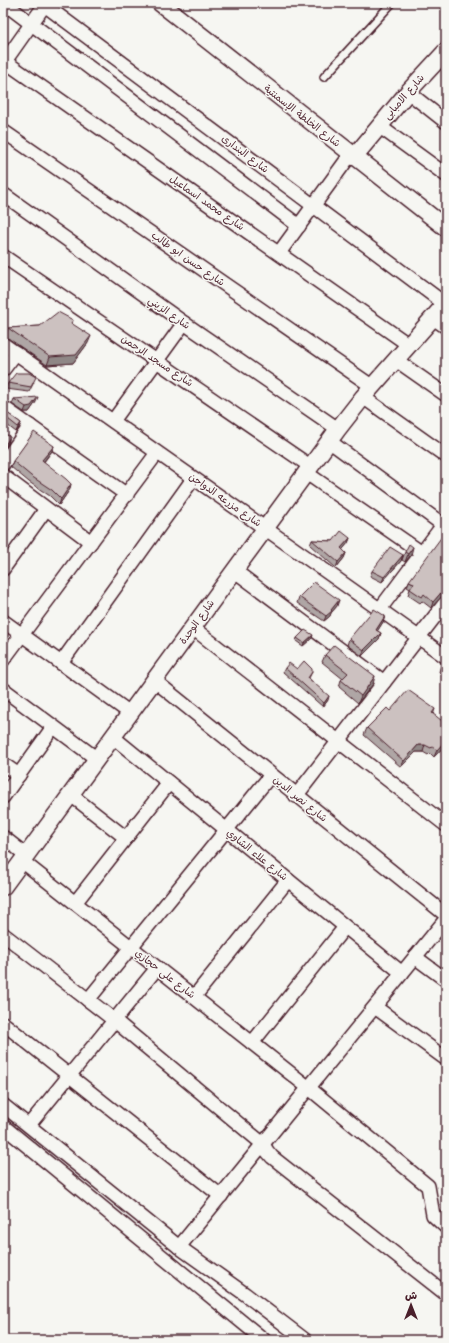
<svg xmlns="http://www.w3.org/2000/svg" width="449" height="1343" font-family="Kalam,'Playpen Sans Arabic',sans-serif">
<rect width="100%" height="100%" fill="#f6f6f2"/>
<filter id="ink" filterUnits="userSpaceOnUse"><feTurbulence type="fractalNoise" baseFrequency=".025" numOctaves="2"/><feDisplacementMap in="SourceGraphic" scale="8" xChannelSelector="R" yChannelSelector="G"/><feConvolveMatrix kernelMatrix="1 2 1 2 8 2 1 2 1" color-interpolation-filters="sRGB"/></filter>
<g filter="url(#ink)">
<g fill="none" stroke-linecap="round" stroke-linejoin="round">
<defs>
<polyline id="service" points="324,77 392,3"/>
<g id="minor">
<polyline points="4,3 299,226"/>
<polyline points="42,3 445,304"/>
<polyline points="3,60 409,345"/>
<polyline points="3,64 46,3"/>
<polyline points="408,92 446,122"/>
<polyline points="379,126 446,175"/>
<polyline points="3,131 373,387"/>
<polyline points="3,194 184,323 338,429"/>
<polyline points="279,253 351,154"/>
<polyline points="3,256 310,466"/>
<polyline points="433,318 446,327"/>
<path d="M3,344C150,448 299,551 446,657"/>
<polyline points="396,360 446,395"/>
<polyline points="3,370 16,353"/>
<polyline points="363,397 446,456"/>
<polyline points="3,407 127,495"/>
<polyline points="113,421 184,323"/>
<polyline points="329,441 446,527"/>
<polyline points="3,464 30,426"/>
<polyline points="305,472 422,553"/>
<polyline points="3,476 91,542"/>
<polyline points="3,569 46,509"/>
<polyline points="235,571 384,682"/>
<polyline points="380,609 443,525"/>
<polyline points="3,621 130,713"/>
<polyline points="193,628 446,825"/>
<polyline points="3,660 157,453"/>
<polyline points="61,663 193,479"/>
<polyline points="155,681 446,915"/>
<polyline points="3,689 97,759"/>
<polyline points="113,737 402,973"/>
<polyline points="3,764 19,775"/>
<polyline points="71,795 126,838"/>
<polyline points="296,796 446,602"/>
<polyline points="3,797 53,727"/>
<polyline points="3,837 26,855"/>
<polyline points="22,861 309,1088 428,1186 433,1215 446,1227"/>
<polyline points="75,903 169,783"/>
<polyline points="3,934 114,1020 263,1144 267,1151 272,1157 446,1294"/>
<polyline points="415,957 446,980"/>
<polyline points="194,997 288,880"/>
<polyline points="88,1000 271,775"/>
<polyline points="375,1007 446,1059"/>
<polyline points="3,1023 221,1196"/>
<polyline points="252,1043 345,927"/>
<polyline points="3,1105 179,1247 245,1294 305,1340"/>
<polyline points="29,1125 157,968"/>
<polyline points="3,1126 264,1340"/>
<polyline points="179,1247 446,919"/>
</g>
<g id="tertiary">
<polyline points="160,3 446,228"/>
<polyline points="354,157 408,92 446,51"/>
<polyline points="3,887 338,429 363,397 446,303"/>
</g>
</defs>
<use href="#service" stroke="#4a1f2b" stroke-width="10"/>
<use href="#minor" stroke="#4a1f2b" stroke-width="16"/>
<use href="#tertiary" stroke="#4a1f2b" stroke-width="19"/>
<use href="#service" stroke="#f6f6f2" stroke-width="7"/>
<use href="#minor" stroke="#f6f6f2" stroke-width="13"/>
<use href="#tertiary" stroke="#f6f6f2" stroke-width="16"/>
</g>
<g fill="#afa6a5" stroke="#4a1f2b">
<polygon points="73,320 72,324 88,343 73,363 47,365 5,336 8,328 40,326"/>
<polygon points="34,382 29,392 6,389 8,383"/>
<polygon points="14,399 36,402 29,412 24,412 12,404"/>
<polygon points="3,410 21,423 19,428 16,432 3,422"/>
<polygon points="54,446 52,451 44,462 70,489 59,505 50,496 29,482 11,467 13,461"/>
<polygon points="350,538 348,543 342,550 346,553 344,558 336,568 310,545 312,540 333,541"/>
<polygon points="405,552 411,555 405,562 402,560"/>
<polygon points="403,555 401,561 382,582 370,576 372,571"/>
<polygon points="409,581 443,595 431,608 422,601 420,603 408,595 410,589 407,587"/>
<polygon points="299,597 337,606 331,613 330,616 324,621 297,603"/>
<polygon points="385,616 383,622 377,631 381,633 379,639 362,656 347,645 349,639"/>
<polygon points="297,638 312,638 303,646 296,641"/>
<polygon points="325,655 373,684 358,703 339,687 341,680 343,679 322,662"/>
<polygon points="446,658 446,677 439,672 441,664"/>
<polygon points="285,668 297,669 312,672 309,678 328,700 323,707 283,672"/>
<polygon points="435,709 433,715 446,744 434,757 430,753 428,755 423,752 416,752 401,767 364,735 367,728 390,711"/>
</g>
<g fill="#8f8786" stroke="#4a1f2b">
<polygon points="91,336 88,343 73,363 47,365 50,357"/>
<polygon points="38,397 36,402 29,412 24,412 26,407"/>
<polygon points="21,423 19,428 16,432 18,427"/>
<polygon points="10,437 8,443 3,450 3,448"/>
<polygon points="54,446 52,451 40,466 42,460"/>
<polygon points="71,484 70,489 59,505 61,499"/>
<polygon points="350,538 348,543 339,554 341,548"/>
<polygon points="413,547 411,555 405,562 408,554"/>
<polygon points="346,553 344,558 336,568 338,562"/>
<polygon points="403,555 401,561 382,582 384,577"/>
<polygon points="445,588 446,588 446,594 443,595 431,608 433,602"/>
<polygon points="339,600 337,606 331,613 330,616 324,621 326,616"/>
<polygon points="385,616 383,622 375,635 376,630"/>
<polygon points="381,633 379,639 362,656 364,650"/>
<polygon points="313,635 312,638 303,646 304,643"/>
<polygon points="375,676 373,684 358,703 361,696"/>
<polygon points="329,696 328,700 323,707 324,703"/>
<polygon points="446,740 446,744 434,757 437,750"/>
<polygon points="418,745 425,745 423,752 416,752 401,767 404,761"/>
</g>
<g fill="#ccc1c0" stroke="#4a1f2b">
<polygon points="58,312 73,320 71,323 91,336 76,355 50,357 8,328 40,326"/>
<polygon points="16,373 29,373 36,377 31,387 8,383"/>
<polygon points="38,397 31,406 26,407 14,399"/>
<polygon points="3,410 21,423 18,427 3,415"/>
<polygon points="3,432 10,437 3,448"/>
<polygon points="34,432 54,446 42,460 66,479 71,484 61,499 52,490 31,476 13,461"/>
<polygon points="341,531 350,538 341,548 346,553 338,562 312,540 333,541"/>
<polygon points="446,531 446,588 445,588 433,602 424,594 422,597 410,589 414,583 409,581"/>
<polygon points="409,544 413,547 408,554 405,552"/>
<polygon points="390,547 403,555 384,577 372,571"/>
<polygon points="314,582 339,600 331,610 332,611 326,616 299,597"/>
<polygon points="374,609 385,616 376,630 381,633 364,650 349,639"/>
<polygon points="305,630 313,635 304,643 297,638"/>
<polygon points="334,645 375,676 361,696 341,680 348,673 325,655"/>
<polygon points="446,658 446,667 441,664"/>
<polygon points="304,661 312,669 312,672 308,678 329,696 324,703 285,668 289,663 297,669"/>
<polygon points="408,690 435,709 432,713 446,724 446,740 437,750 432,747 431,748 425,745 418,745 404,761 367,728 387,708 390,711"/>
</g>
</g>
<g text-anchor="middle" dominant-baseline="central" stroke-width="3" stroke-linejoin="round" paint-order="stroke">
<g font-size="10" fill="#4a1f2b" stroke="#f6f6f2">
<text transform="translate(404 97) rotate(-49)">شارع الامبابى</text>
<text transform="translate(302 116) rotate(38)">شارع الخلطة الإسمنتية</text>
<text transform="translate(245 154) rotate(37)">شارع البندارى</text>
<text transform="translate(207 203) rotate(35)">شارع محمد اسماعيل</text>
<text transform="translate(188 259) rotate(35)">شارع حسن ابو طالب</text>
<text transform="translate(169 313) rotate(35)">شارع الزيني</text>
<text transform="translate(157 361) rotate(34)">شارع مسجد الرحمن</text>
<text transform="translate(225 500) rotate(35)">شارع مزرعه الدواجن</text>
<text transform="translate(197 622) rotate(-54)">شارع الوحدة</text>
<text transform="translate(300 799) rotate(39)">شارع نصر الدين</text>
<text transform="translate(257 855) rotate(39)">شارع علاء الشاوي</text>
<text transform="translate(165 974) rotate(38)">شارع على حجازي</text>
</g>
</g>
<rect width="449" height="1343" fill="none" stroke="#f6f6f2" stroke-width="16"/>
<rect x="8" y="8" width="433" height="1327" fill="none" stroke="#4a1f2b" stroke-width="1.5" filter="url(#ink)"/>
<g transform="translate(411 1305)" stroke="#f6f6f2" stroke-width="3" paint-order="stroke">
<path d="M0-3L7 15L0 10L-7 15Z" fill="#4a1f2b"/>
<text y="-6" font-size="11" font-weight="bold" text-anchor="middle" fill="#4a1f2b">ش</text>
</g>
</svg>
